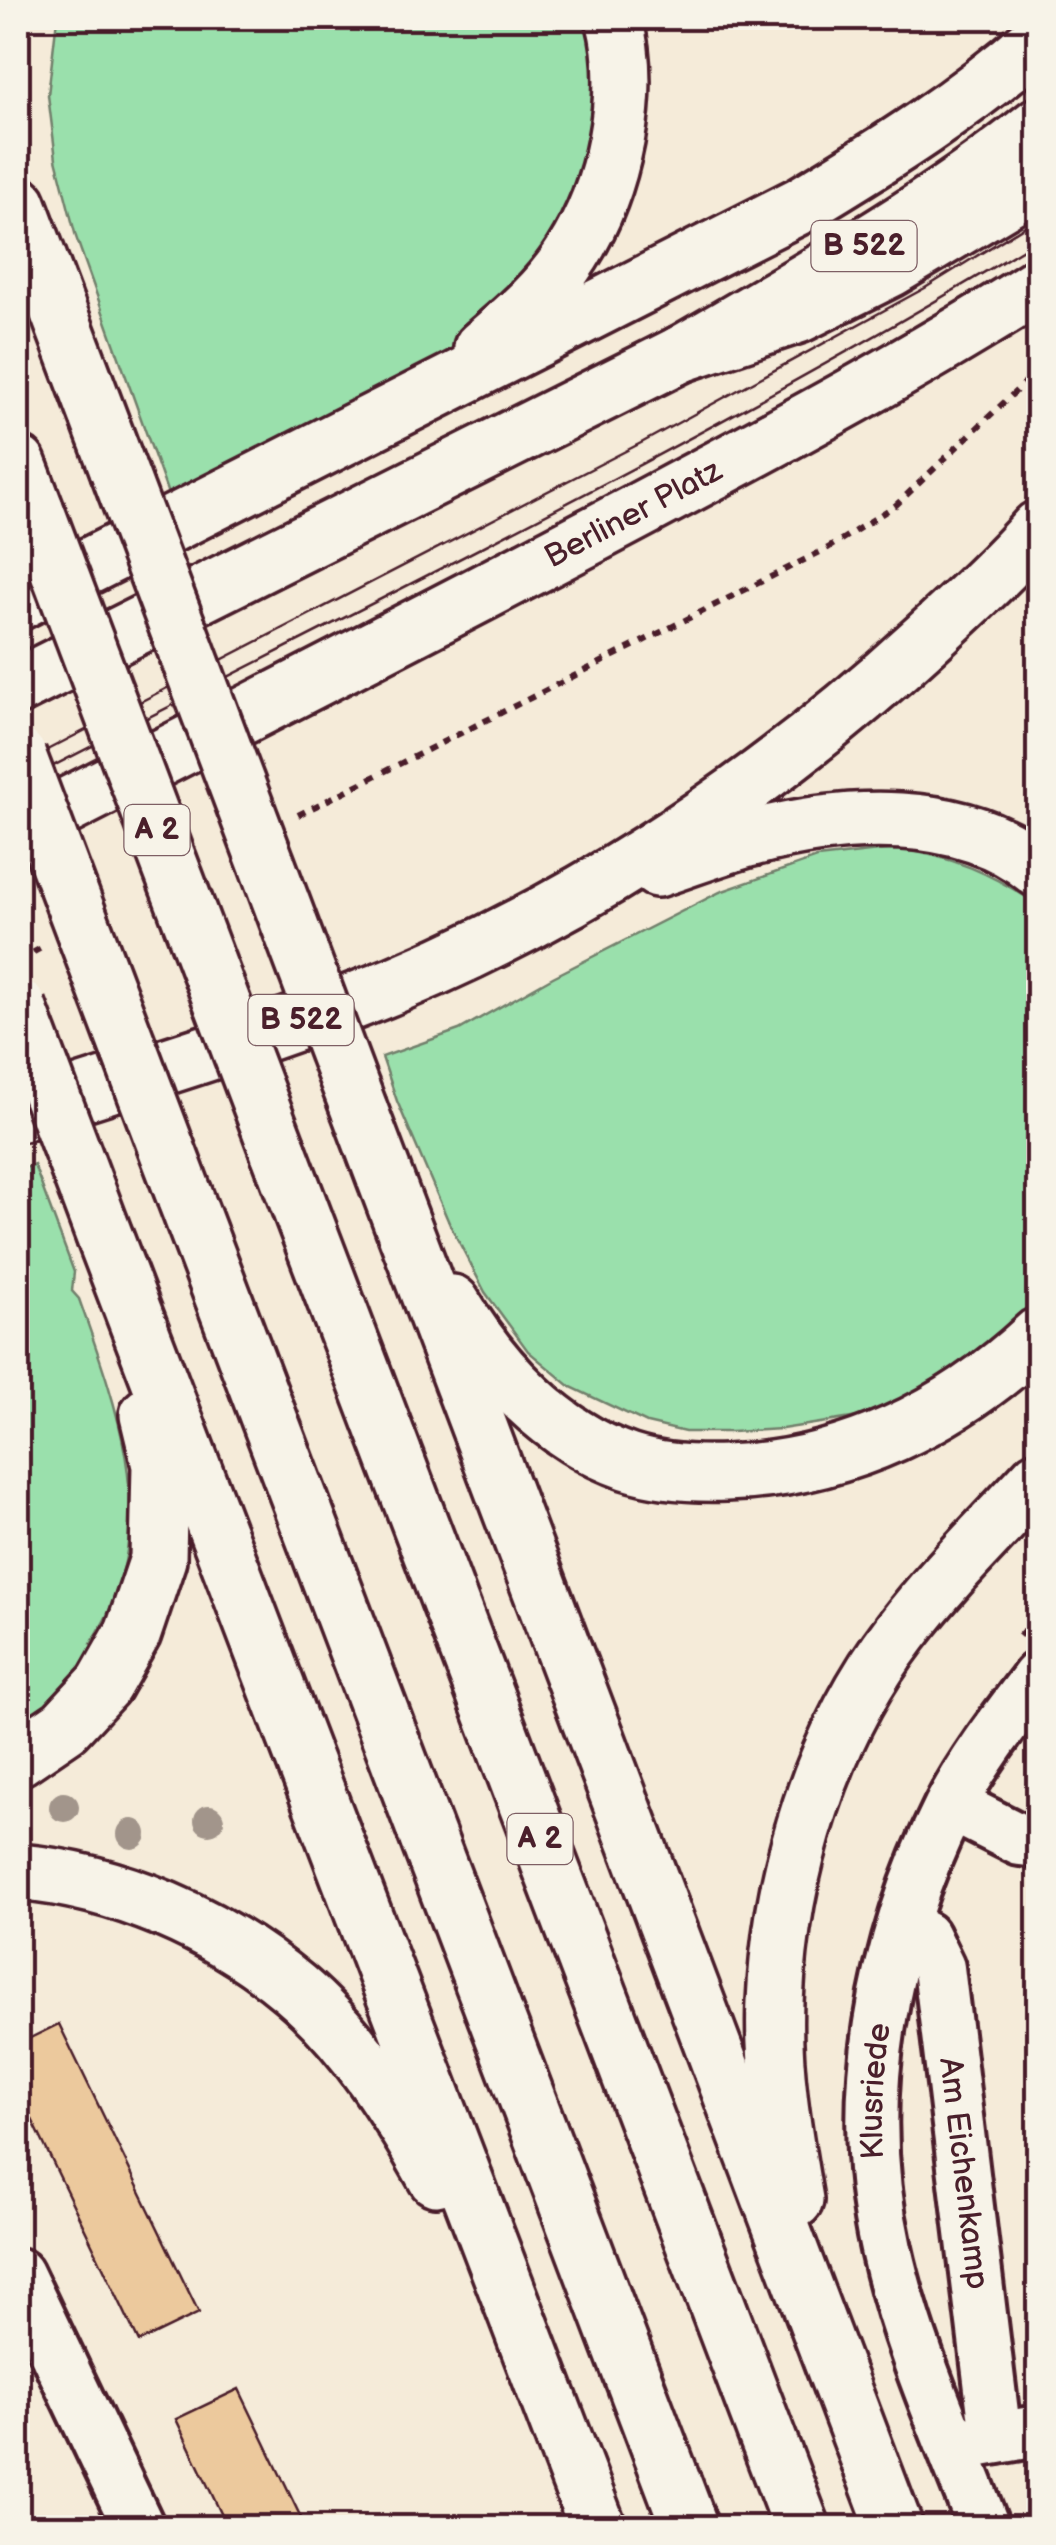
<svg xmlns="http://www.w3.org/2000/svg" width="1056" height="2545" font-family="'Balsamiq Sans',sans-serif">
<rect width="100%" height="100%" fill="#f5ebd9"/>
<filter id="ink" filterUnits="userSpaceOnUse"><feTurbulence type="fractalNoise" baseFrequency=".01" numOctaves="2"/><feDisplacementMap in="SourceGraphic" scale="20" xChannelSelector="R" yChannelSelector="G"/><feConvolveMatrix kernelMatrix="1 2 1 2 8 2 1 2 1" color-interpolation-filters="sRGB"/></filter>
<g filter="url(#ink)">
<g fill="#9ae0ac" stroke="#72806c" stroke-width="2.5">
<polygon points="57,18 595,18 603,92 562,240 465,338 445,353 382,388 168,494 76,237 56,159 48,95"/>
<path d="M896,849C951,855 993,874 1038,905V1310L896,1411L782,1429L731,1432H685L647,1423L571,1387L528,1351L485,1292L450,1225L397,1101L382,1057L459,1030L553,977L720,892L817,858Z"/>
<path d="M34,1165L74,1272L72,1291L79,1299C113,1396 154,1500 113,1602C108,1616 99,1630 91,1644L97,1649L67,1689L18,1730V1170Z"/>
</g>
<g fill="#ecc99d" stroke="#4a1f2b" stroke-width="2.5">
<polygon points="59,2024 199,2313 139,2342 18,2090 18,2044"/>
<polygon points="239,2389 306,2528 228,2528 176,2419"/>
</g>
<g fill="none" stroke-linecap="round" stroke-linejoin="round">
<defs>
<g id="minor">
<polyline points="951,1805 1020,1840 1038,1842"/>
<path id="s1" d="M903,1926L924,1937L939,1968L996,2438"/>
<polyline points="18,2274 139,2528"/>
<polyline points="963,2444 1038,2431"/>
<path id="s2" d="M984,2528C949,2436 907,2345 886,2249C853,2102 882,1942 949,1808C973,1761 1007,1718 1038,1677"/>
</g>
<g id="major">
<polyline points="18,686 681,354 798,315 890,269 1038,180"/>
<path id="s3" d="M18,831C233,721 449,612 663,498C790,431 917,363 1038,286"/>
</g>
<g id="highway">
<polyline points="18,204 118,469"/>
<path d="M482,348C515,320 549,291 572,254C614,188 634,94 614,18"/>
<path d="M681,354C803,283 928,214 1038,126"/>
<polyline points="18,464 36,511"/>
<path d="M18,602L801,205C884,155 965,104 1038,40"/>
<path d="M657,869C688,859 720,846 752,838C842,814 962,806 1038,869"/>
<polyline points="359,1109 895,2528"/>
<path d="M18,1114C128,1078 239,1045 347,1004C561,923 758,794 925,640C964,604 1004,568 1038,529"/>
<polyline points="278,1150 802,2528"/>
<polyline points="185,1197 690,2528"/>
<polyline points="105,1238 598,2528"/>
<path d="M452,1303C492,1370 552,1436 628,1462C659,1472 695,1474 726,1473C845,1469 952,1417 1038,1336"/>
<polyline points="18,1758 65,1726 104,1684 133,1633 158,1559 160,1465 148,1415"/>
<path d="M18,1872C118,1881 218,1924 295,1989C354,2039 398,2110 436,2178"/>
<path d="M795,2200C784,2136 772,2068 775,2002C781,1872 821,1737 901,1632C942,1578 992,1529 1038,1479"/>
</g>
</defs>
<use href="#minor" stroke="#4a1f2b" stroke-width="58"/>
<use href="#major" stroke="#4a1f2b" stroke-width="62"/>
<use href="#highway" stroke="#4a1f2b" stroke-width="62"/>
<g stroke="#4a1f2b" stroke-width="6" stroke-dasharray="8 8" stroke-linecap="butt">
<polyline points="298,815 828,548 896,505 1038,370"/>
<polyline points="19,960 43,947"/>
<polyline points="1019,1636 1038,1615"/>
</g>
<use href="#minor" stroke="#f7f3e8" stroke-width="50"/>
<use href="#major" stroke="#f7f3e8" stroke-width="55"/>
<use href="#highway" stroke="#f7f3e8" stroke-width="55"/>
<g stroke="#4a1f2b" stroke-width="2.5">
<polyline points="18,765 643,442 925,288 1038,218"/>
<path d="M18,784C360,608 709,440 1038,240"/>
</g>
<defs>
<g id="highway-bridge">
<polyline points="118,469 359,1109"/>
<polyline points="36,511 278,1150"/>
<polyline points="18,756 185,1197"/>
<polyline points="18,1007 105,1238"/>
</g>
</defs>
<use href="#highway-bridge" stroke="#4a1f2b" stroke-width="62" stroke-linecap="butt"/>
<use href="#highway-bridge" stroke="#f7f3e8" stroke-width="55"/>
</g>
<g fill="#a2958b">
<circle cx="64" cy="1807" r="15"/>
<circle cx="209" cy="1820" r="15"/>
<circle cx="132" cy="1834" r="15"/>
</g>
</g>
<g text-anchor="middle" dominant-baseline="central" stroke-width="8" stroke-linejoin="round" paint-order="stroke">
<g fill="#f7f3e8" stroke="#7e5f64" stroke-width="2.5">
<rect x="811.5" y="221" width="105" height="50" rx="8"/>
<rect x="124.5" y="805" width="65" height="50" rx="8"/>
<rect x="248.5" y="995" width="105" height="50" rx="8"/>
<rect x="507.5" y="1814" width="65" height="50" rx="8"/>
</g>
<g font-size="30" font-weight="bold" fill="#4a1f2b">
<text x="864" y="246">B 522</text>
<text x="157" y="830">A 2</text>
<text x="301" y="1020">B 522</text>
<text x="540" y="1839">A 2</text>
</g>
<g font-size="32" fill="#4a1f2b" stroke="#f7f3e8">
<text stroke="none"><textPath href="#s3" startOffset="692">Berliner Platz</textPath></text>
<text stroke="none"><textPath href="#s2" startOffset="455">Klusriede</textPath></text>
<text stroke="none"><textPath href="#s1" startOffset="265">Am Eichenkamp</textPath></text>
</g>
</g>
<rect width="1056" height="2545" fill="none" stroke="#f7f3e8" stroke-width="60"/>
<rect x="30" y="30" width="996" height="2485" fill="none" stroke="#4a1f2b" stroke-width="4" filter="url(#ink)"/>
</svg>
